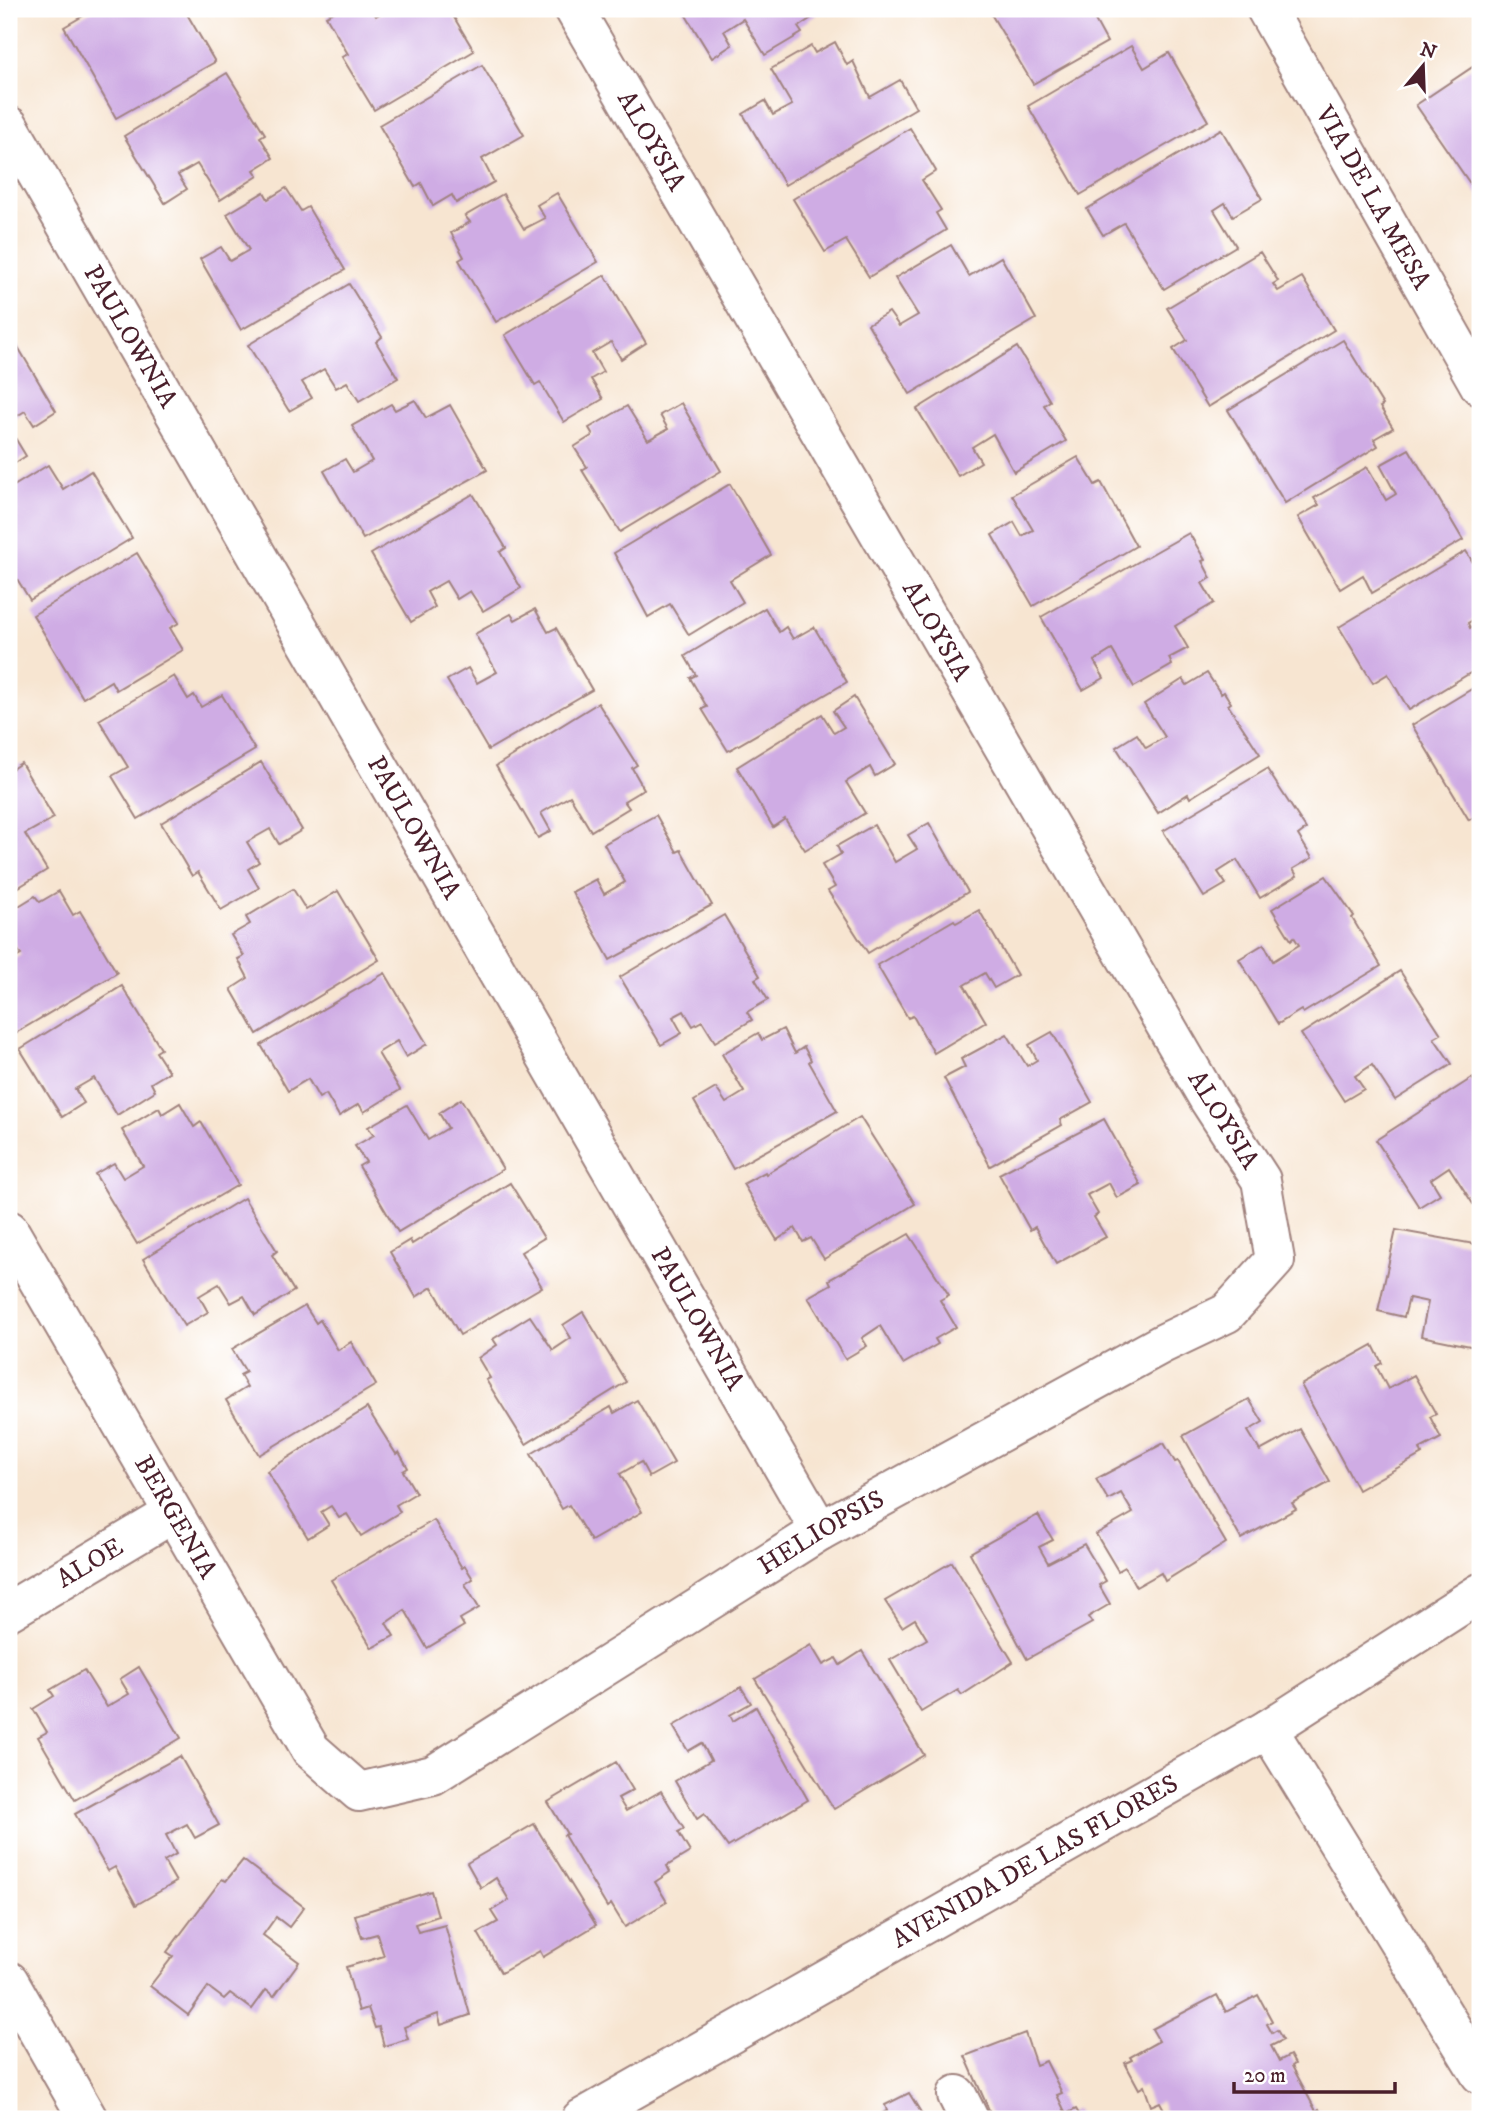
<svg xmlns="http://www.w3.org/2000/svg" width="1489" height="2128" font-family="'IM FELL DW Pica',serif">
<rect width="100%" height="100%" fill="#fff"/>
<filter id="ink" filterUnits="userSpaceOnUse"><feTurbulence type="fractalNoise" baseFrequency=".0143" numOctaves="2"/><feDisplacementMap in="SourceGraphic" scale="14" xChannelSelector="R" yChannelSelector="G"/><feConvolveMatrix kernelMatrix="1 2 1 2 8 2 1 2 1" color-interpolation-filters="sRGB"/></filter>
<filter id="wash" filterUnits="userSpaceOnUse"><feTurbulence type="fractalNoise" baseFrequency=".00686" numOctaves="4" result="noise"/><feDisplacementMap in="SourceGraphic" scale="28" xChannelSelector="R" yChannelSelector="G"/><feGaussianBlur stdDeviation="1.57" result="paint"/><feColorMatrix in="noise" values="0 0 0 0 0 0 0 0 0 0 0 0 0 0 0 0 0 1.4 0 .05"/><feComposite in="paint" operator="in"/></filter>
<g filter="url(#wash)">
<rect width="100%" height="100%" fill="#f7e5d1"/>
<g id="blocks">
<g fill="#cface4">
<polygon points="95,9 184,9 215,62 116,118 64,27"/>
<polygon points="339,9 372,9 376,16 388,9 449,9 474,51 374,110 342,57 348,54 326,16"/>
<polygon points="682,9 812,9 816,15 798,27 802,33 765,55 743,19 724,31 732,45 712,58"/>
<polygon points="988,9 1089,9 1107,42 1033,84"/>
<polygon points="835,42 847,65 853,61 870,97 900,80 916,108 785,185 743,114 765,101 773,115 792,105 771,69 811,46 815,53"/>
<polygon points="1131,46 1144,68 1169,53 1208,121 1080,195 1028,106"/>
<polygon points="1480,62 1480,198 1416,105"/>
<polygon points="482,65 524,135 482,159 494,182 456,203 452,195 433,206 421,183 415,187 379,125"/>
<polygon points="227,73 265,134 260,137 273,158 254,170 258,176 220,200 197,164 178,175 187,189 165,203 124,136"/>
<polygon points="910,128 936,171 922,180 941,210 936,213 946,230 869,277 846,240 825,252 793,199"/>
<polygon points="1221,129 1262,199 1233,216 1225,203 1214,210 1236,246 1164,289 1124,223 1103,235 1087,209"/>
<polygon points="286,188 301,211 308,207 345,270 241,330 200,259 221,247 230,261 249,250 227,214 264,192 268,199"/>
<polygon points="557,193 598,262 496,322 459,260 464,257 451,233 470,222 465,216 503,194 524,229 545,218 537,205"/>
<polygon points="951,245 969,276 1001,257 1036,319 910,394 868,324 889,312 899,326 918,315 895,278"/>
<polygon points="1260,252 1278,281 1273,284 1278,291 1302,277 1334,330 1208,407 1173,349 1187,340 1167,308"/>
<polygon points="605,275 646,343 621,359 611,342 592,353 603,372 591,379 603,399 564,422 540,382 535,385 505,335"/>
<polygon points="349,284 382,337 376,342 398,378 359,401 347,382 336,388 324,369 302,382 312,398 289,411 248,345"/>
<polygon points="1343,340 1383,405 1380,407 1393,428 1374,439 1378,446 1285,503 1228,410"/>
<polygon points="15,342 56,411 34,425 25,411 9,421 9,346"/>
<polygon points="1017,347 1050,401 1044,405 1066,441 1014,472 993,434 972,447 981,462 958,476 917,409"/>
<polygon points="415,400 426,418 450,405 487,470 363,539 324,471 345,459 353,472 372,461 352,426 391,404 395,410"/>
<polygon points="681,403 721,471 620,532 582,470 587,467 574,447 593,435 589,428 627,406 648,440 668,429 660,415"/>
<polygon points="9,428 26,456 9,467"/>
<polygon points="1409,449 1463,540 1372,593 1363,575 1340,589 1298,517 1319,505 1314,498 1367,467 1386,500 1396,494 1380,465"/>
<polygon points="1078,457 1095,485 1101,482 1136,546 1033,606 992,535 1014,522 1022,536 1033,530 1012,495"/>
<polygon points="48,465 63,489 91,471 132,538 30,600 9,566 9,489"/>
<polygon points="730,484 771,555 730,580 743,602 689,635 670,604 648,617 614,553"/>
<polygon points="473,494 506,548 500,552 521,588 483,611 470,591 457,599 446,581 427,592 435,607 411,622 371,554"/>
<polygon points="1189,533 1205,560 1202,561 1211,578 1202,583 1214,603 1175,626 1188,648 1169,658 1172,665 1134,687 1112,650 1094,661 1104,678 1083,690 1041,617"/>
<polygon points="1466,551 1474,564 1478,561 1480,566 1480,616 1468,623 1470,628 1480,622 1480,667 1409,710 1388,674 1373,683 1339,627"/>
<polygon points="137,553 179,623 170,628 183,650 116,690 111,681 83,698 33,615"/>
<polygon points="765,608 779,632 786,627 793,639 814,627 847,682 728,751 702,709 707,707 690,678 696,675 685,656"/>
<polygon points="535,609 548,632 556,628 592,690 488,750 447,680 468,668 477,683 497,672 475,634 511,614 515,620"/>
<polygon points="1207,673 1221,694 1224,692 1231,703 1228,705 1260,754 1190,798 1188,794 1158,813 1116,747 1137,734 1146,748 1165,737 1144,704 1183,679 1187,685"/>
<polygon points="174,676 188,699 194,695 201,707 222,695 255,750 138,819 112,776 128,767 99,720"/>
<polygon points="1480,684 1480,813 1469,820 1412,725"/>
<polygon points="854,697 895,764 875,776 870,767 846,782 865,813 805,850 785,819 773,827 737,767 822,714 834,733 844,727 833,711"/>
<polygon points="598,703 637,765 632,768 644,789 624,801 629,808 591,831 570,796 541,813 551,831 538,838 496,766"/>
<polygon points="261,762 302,830 279,844 270,829 247,842 259,862 248,869 259,888 221,910 198,872 192,876 161,823"/>
<polygon points="21,763 54,818 25,834 47,870 9,893 9,771"/>
<polygon points="1267,769 1306,829 1298,835 1312,858 1293,869 1297,876 1260,898 1237,860 1218,872 1226,884 1204,897 1163,831"/>
<polygon points="656,815 677,852 681,850 712,905 610,960 572,892 596,879 604,894 625,882 604,844"/>
<polygon points="929,823 968,892 868,953 828,891 835,887 822,865 841,854 837,846 874,825 895,862 917,849 908,835"/>
<polygon points="1326,876 1354,916 1352,918 1381,966 1303,1013 1301,1010 1278,1024 1239,959 1264,944 1273,961 1299,945 1294,937 1291,940 1272,909"/>
<polygon points="293,889 306,910 338,891 379,960 257,1034 231,989 248,978 238,959 244,956 231,935 250,924 246,917"/>
<polygon points="59,891 73,915 80,911 117,973 14,1034 9,1026 9,962 21,955 9,936 9,912 35,896 40,902"/>
<polygon points="979,910 1017,975 994,988 985,973 964,985 986,1022 934,1053 913,1016 908,1018 877,965 954,920 956,923"/>
<polygon points="724,915 760,976 755,979 768,1000 747,1012 752,1020 715,1042 702,1021 693,1026 684,1011 673,1017 682,1033 661,1045 620,977"/>
<polygon points="1400,971 1441,1034 1434,1038 1452,1064 1395,1100 1372,1065 1355,1076 1364,1089 1344,1101 1301,1034"/>
<polygon points="385,973 427,1044 406,1057 397,1041 378,1053 400,1090 364,1112 359,1104 339,1116 326,1094 319,1098 308,1079 288,1091 261,1045"/>
<polygon points="122,986 161,1049 156,1052 169,1072 151,1083 155,1091 117,1115 94,1078 75,1089 84,1103 62,1117 20,1049"/>
<polygon points="783,1029 795,1053 804,1047 811,1060 809,1062 837,1111 733,1169 694,1101 716,1088 726,1103 744,1092 722,1054 758,1033 762,1040"/>
<polygon points="1052,1032 1092,1102 1060,1120 1062,1125 990,1166 944,1078 965,1067 961,1059 1007,1034 1027,1066 1037,1060 1029,1045"/>
<polygon points="1472,1078 1480,1090 1480,1200 1473,1204 1449,1167 1431,1179 1440,1194 1419,1207 1376,1140"/>
<polygon points="461,1099 503,1169 398,1232 359,1166 366,1162 355,1146 374,1135 368,1127 407,1105 428,1140 448,1128 439,1113"/>
<polygon points="180,1103 194,1127 201,1122 238,1185 137,1244 95,1174 114,1163 123,1178 143,1166 122,1130 159,1108 162,1114"/>
<polygon points="860,1117 915,1204 824,1259 811,1238 803,1242 795,1228 777,1240 743,1184 765,1172 766,1174"/>
<polygon points="1104,1119 1141,1185 1117,1198 1109,1183 1087,1195 1098,1214 1094,1217 1106,1237 1056,1264 1035,1227 1030,1230 999,1174"/>
<polygon points="510,1183 544,1238 521,1252 542,1287 460,1335 432,1287 416,1297 390,1252 410,1240 412,1244"/>
<polygon points="244,1198 277,1251 272,1255 294,1291 255,1315 244,1296 231,1303 219,1284 199,1296 208,1312 184,1326 143,1259"/>
<polygon points="1396,1230 1480,1245 1480,1348 1421,1336 1428,1302 1409,1298 1404,1317 1378,1311"/>
<polygon points="909,1234 949,1295 940,1300 956,1327 935,1339 938,1344 903,1364 880,1326 862,1338 867,1346 845,1359 808,1297 831,1284 829,1280"/>
<polygon points="305,1306 316,1323 320,1320 338,1350 351,1342 376,1385 259,1455 226,1400 247,1387 240,1375 246,1372 232,1349"/>
<polygon points="583,1312 626,1382 526,1444 486,1380 490,1378 478,1358 497,1345 493,1339 530,1316 553,1350 571,1338 563,1325"/>
<polygon points="1373,1345 1382,1363 1376,1366 1388,1389 1414,1375 1436,1414 1430,1417 1441,1438 1420,1449 1422,1454 1358,1490 1301,1385"/>
<polygon points="1249,1399 1263,1422 1248,1431 1260,1451 1300,1429 1330,1482 1292,1503 1296,1509 1241,1539 1183,1436"/>
<polygon points="637,1400 674,1463 649,1477 641,1462 620,1474 642,1512 591,1541 569,1505 562,1509 531,1454 611,1407 614,1413"/>
<polygon points="367,1408 396,1454 399,1452 408,1468 403,1471 416,1493 396,1505 400,1512 361,1536 347,1514 339,1518 331,1506 321,1512 329,1525 308,1538 267,1471"/>
<polygon points="1164,1443 1175,1462 1178,1461 1226,1543 1165,1581 1161,1573 1136,1587 1125,1567 1118,1571 1096,1534 1133,1513 1121,1493 1108,1500 1096,1479"/>
<polygon points="1038,1515 1053,1540 1039,1547 1048,1563 1084,1544 1106,1581 1099,1585 1110,1604 1088,1617 1092,1623 1027,1659 970,1553"/>
<polygon points="434,1520 462,1568 465,1566 473,1579 465,1584 479,1608 460,1619 464,1626 427,1648 405,1610 386,1623 394,1636 372,1648 331,1580"/>
<polygon points="952,1562 1013,1662 962,1695 958,1690 921,1712 890,1660 927,1639 915,1619 902,1627 885,1601"/>
<polygon points="811,1645 823,1665 836,1658 840,1665 862,1651 924,1755 834,1809 755,1679"/>
<polygon points="139,1667 181,1738 75,1800 38,1737 47,1732 33,1709 54,1696 50,1690 84,1670 107,1707 129,1694 120,1679"/>
<polygon points="741,1687 751,1703 730,1715 733,1721 756,1707 808,1800 728,1847 704,1814 697,1819 675,1781 711,1760 702,1743 688,1751 673,1726"/>
<polygon points="180,1756 219,1825 195,1838 187,1824 166,1835 176,1854 164,1861 176,1882 136,1905 115,1867 108,1871 75,1814"/>
<polygon points="616,1762 633,1790 618,1798 626,1811 661,1791 684,1829 678,1832 690,1852 667,1866 670,1872 655,1882 667,1902 625,1927 611,1904 607,1907 564,1835 567,1834 548,1802"/>
<polygon points="534,1824 596,1925 543,1957 540,1951 501,1973 478,1933 498,1922 491,1911 509,1900 496,1878 481,1888 467,1863"/>
<polygon points="243,1860 304,1907 289,1927 276,1917 263,1935 299,1962 274,1996 266,1990 252,2009 230,1993 224,1999 208,1987 188,2015 150,1986 173,1956 167,1952 222,1879 226,1881"/>
<polygon points="431,1891 438,1916 415,1924 418,1932 445,1925 470,2015 441,2025 438,2014 430,2017 404,2027 408,2039 384,2046 379,2027 375,2028 368,2008 359,2011 346,1967 384,1956 377,1934 362,1938 355,1915"/>
<polygon points="1217,1995 1226,2012 1258,1995 1272,2021 1267,2024 1272,2033 1277,2030 1283,2040 1271,2046 1279,2061 1290,2055 1295,2064 1292,2066 1316,2111 1319,2109 1324,2119 1164,2119 1168,2117 1160,2102 1151,2106 1144,2086 1139,2089 1125,2063 1132,2060 1130,2057 1159,2041 1152,2029"/>
<polygon points="1025,2033 1036,2065 1046,2061 1062,2093 1057,2095 1066,2114 1076,2109 1082,2119 993,2119 965,2056"/>
<polygon points="909,2093 925,2119 871,2119 887,2111 885,2105"/>
</g>
</g>
</g>
<g filter="url(#ink)">
<use href="#blocks" fill-opacity="0" stroke="#a0827e" stroke-width="2"/>
<g fill="none" stroke-linecap="round" stroke-linejoin="round">
<defs>
<g id="street">
<path id="s1" d="M1266,9L1480,386"/>
<path id="s2" d="M9,126L820,1531"/>
<path id="s3" d="M9,1230L311,1750L359,1792L433,1775L820,1531L1162,1344L1227,1313L1275,1260L1261,1180L1209,1100L574,9"/>
<path id="s4" d="M9,1611L172,1514"/>
<polyline points="957,2095 969,2119"/>
</g>
<g id="secondary">
<polyline points="1268,1729 1480,2074"/>
<polyline points="9,1981 88,2119"/>
<path id="s5" d="M581,2119L1268,1729L1480,1593"/>
</g>
</defs>
<use href="#street" stroke="#a0827e" stroke-width="42"/>
<use href="#secondary" stroke="#a0827e" stroke-width="42"/>
<use href="#street" stroke="#fff" stroke-width="38"/>
<use href="#secondary" stroke="#fff" stroke-width="38"/>
</g>
</g>
<g text-anchor="middle" dominant-baseline="central" stroke-width="5" stroke-linejoin="round" paint-order="stroke">
<g font-size="26" fill="#4a1f2b" stroke="#fff">
<text transform="translate(651 141) rotate(60)">ALOYSIA</text>
<text stroke="none"><textPath href="#s1" startOffset="217">VIA DE LA MESA</textPath></text>
<text stroke="none"><textPath href="#s2" startOffset="243">PAULOWNIA</textPath></text>
<text transform="translate(936 631) rotate(60)">ALOYSIA</text>
<text stroke="none"><textPath href="#s2" startOffset="810">PAULOWNIA</textPath></text>
<text transform="translate(1223 1120) rotate(58)">ALOYSIA</text>
<text stroke="none"><textPath href="#s2" startOffset="1377">PAULOWNIA</textPath></text>
<text stroke="none"><textPath href="#s3" startOffset="332">BERGENIA</textPath></text>
<text stroke="none"><textPath href="#s3" startOffset="1199">HELIOPSIS</textPath></text>
<text stroke="none"><textPath href="#s4" startOffset="94">ALOE</textPath></text>
<text stroke="none"><textPath href="#s5" startOffset="522">AVENIDA DE LAS FLORES</textPath></text>
</g>
</g>
<rect width="1489" height="2128" fill="none" stroke="#fff" stroke-width="35"/>
<g transform="translate(1423 66) rotate(19)" stroke="#ffffff" stroke-width="5" paint-order="stroke">
<path d="M0-5L12 26L0 18L-12 26Z" fill="#4a1f2b"/>
<text y="-10" font-size="19" font-weight="bold" text-anchor="middle" fill="#4a1f2b">N</text>
</g>
<path d="M1234 2082v10h161v-10" fill="none" stroke="#4a1f2b" stroke-width="3.5"/>
<text x="1244" y="2082" font-size="21" fill="#4a1f2b" stroke="#ffffff" stroke-width="5" paint-order="stroke">20 m</text>
</svg>
